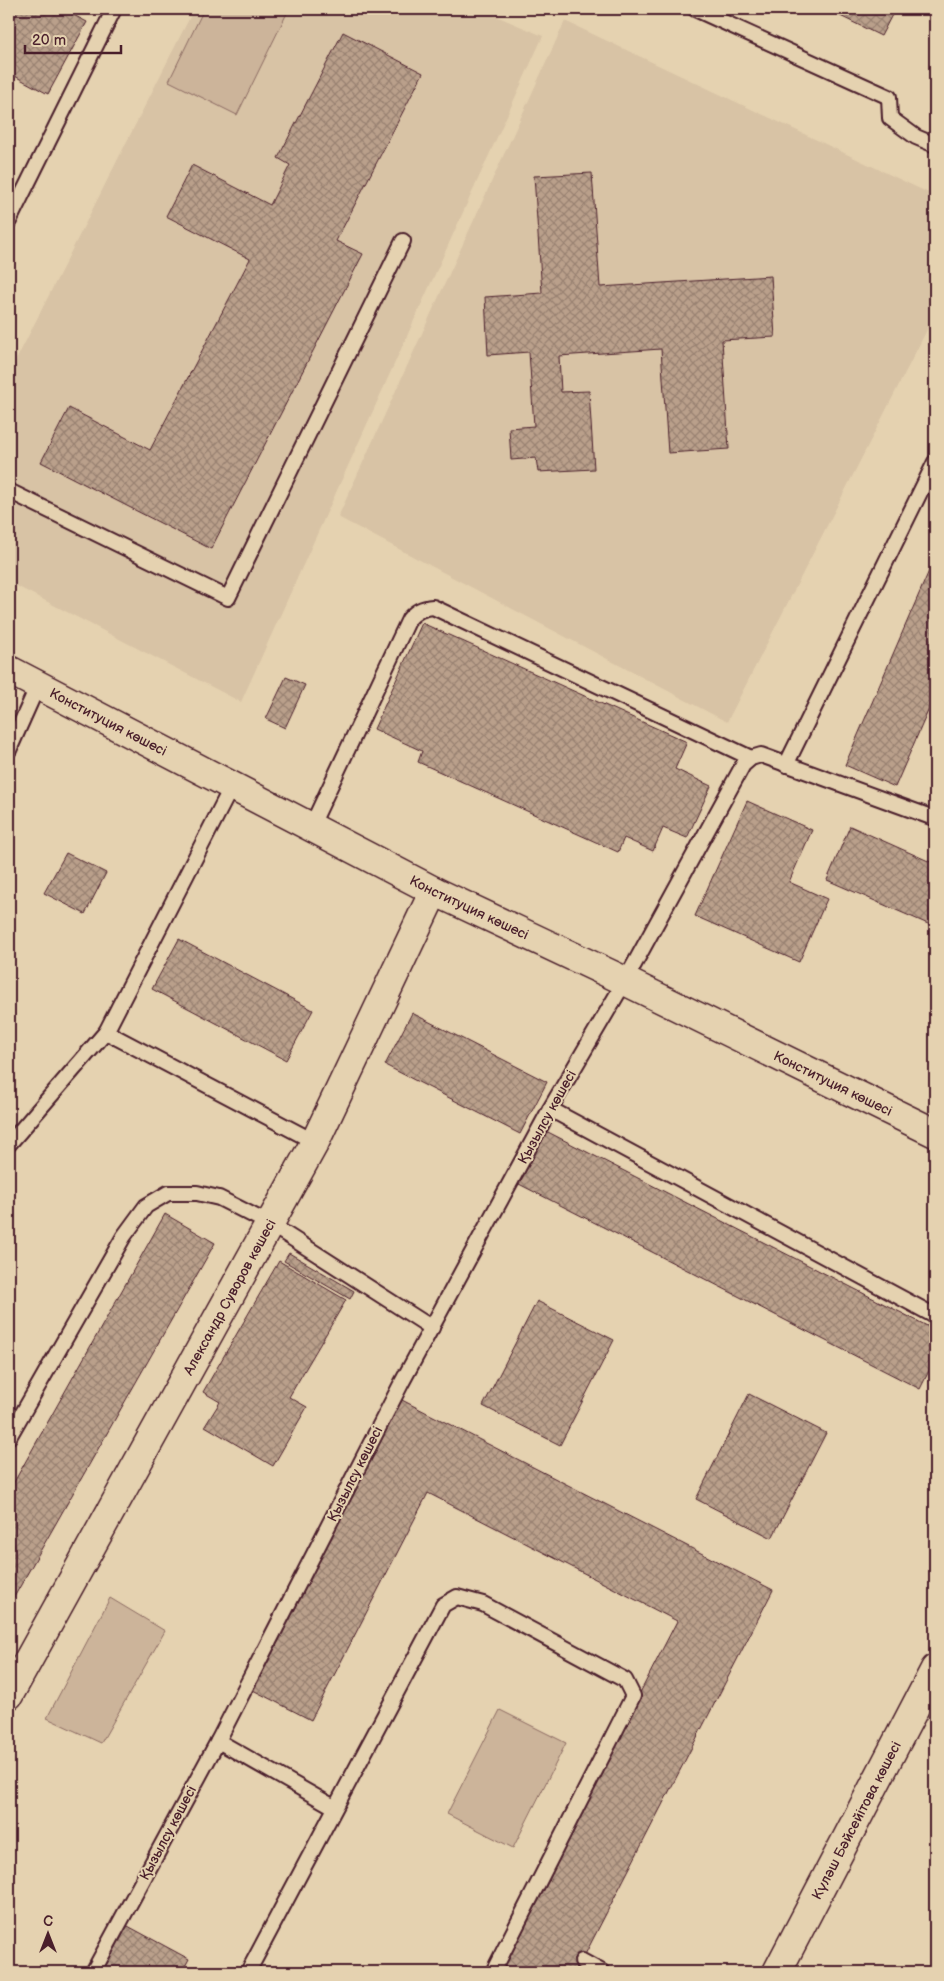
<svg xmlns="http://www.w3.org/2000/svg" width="944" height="1981" font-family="'Balsamiq Sans',sans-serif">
<defs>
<pattern id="building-cross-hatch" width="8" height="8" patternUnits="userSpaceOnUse" patternTransform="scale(1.25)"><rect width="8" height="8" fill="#baa08b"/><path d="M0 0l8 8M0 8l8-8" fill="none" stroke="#998272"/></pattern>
</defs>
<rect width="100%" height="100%" fill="#e5d2b0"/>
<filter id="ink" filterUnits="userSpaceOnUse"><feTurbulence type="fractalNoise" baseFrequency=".02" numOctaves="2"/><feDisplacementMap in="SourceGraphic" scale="10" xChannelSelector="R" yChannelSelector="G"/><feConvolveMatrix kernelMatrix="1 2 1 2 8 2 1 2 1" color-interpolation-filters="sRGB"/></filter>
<g filter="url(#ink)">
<g fill="#d8c3a5">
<polygon points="194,9 480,9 543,36 241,702 9,582 9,374"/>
<polygon points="565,21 935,196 935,314 727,722 338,517"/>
</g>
<g fill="#ccb49a" stroke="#8b6a62">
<polygon points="204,9 289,9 237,115 169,81"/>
<polygon points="110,1598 165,1631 101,1743 47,1718"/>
<polygon points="500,1710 566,1743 513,1848 447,1814"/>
</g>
<g fill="url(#building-cross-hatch)" stroke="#4a1f2b">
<polygon points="9,9 62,9 87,22 48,94 9,73"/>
<polygon points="826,9 895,9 881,36"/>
<polygon points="343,32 423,73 336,241 363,254 211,549 41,462 69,408 150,450 250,259 166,216 192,165 270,205 290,165 278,158"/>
<polygon points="592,173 600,287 771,276 775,337 722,340 729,449 668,453 661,349 559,356 561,392 589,391 594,469 538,472 536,458 511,460 509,428 534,426 529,352 488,355 485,297 542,293 534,176"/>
<polygon points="935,557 935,695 895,787 845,765"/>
<polygon points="422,623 687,742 675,769 711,786 687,838 663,828 653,851 624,838 618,852 418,762 422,751 374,729"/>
<polygon points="286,677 305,685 285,728 266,719"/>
<polygon points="747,801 812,830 789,882 827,899 799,962 695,916"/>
<polygon points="850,826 935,864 935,927 827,880"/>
<polygon points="66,853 106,873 85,914 44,893"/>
<polygon points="179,939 313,1010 286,1060 152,989"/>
<polygon points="412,1013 547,1082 520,1134 385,1065"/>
<polygon points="544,1130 935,1330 935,1359 920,1389 517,1183"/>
<polygon points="165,1214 215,1243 9,1606 9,1491"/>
<polygon points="289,1253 354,1291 350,1299 284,1261"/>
<polygon points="279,1261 346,1300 289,1397 307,1407 273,1466 205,1426 220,1402 203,1392"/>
<polygon points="537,1301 614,1340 560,1445 483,1406"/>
<polygon points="749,1394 826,1433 772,1538 696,1499"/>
<polygon points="398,1398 773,1590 576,1972 496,1972 677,1621 428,1493 311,1720 249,1688"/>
<polygon points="126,1925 189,1959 182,1972 102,1972"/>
</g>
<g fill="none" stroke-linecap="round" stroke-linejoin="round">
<defs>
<g id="lane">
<polyline points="695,9 889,97 890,118 916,137 935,145"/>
<polyline points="9,221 114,9"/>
<polyline points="9,491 228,598 403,241"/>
<polyline points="9,750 38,685"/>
<polyline points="786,765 935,462"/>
<polyline points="232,786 106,1032 315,1142"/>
<path d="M311,827L409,619C416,611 422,608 433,607L751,758"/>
<polyline points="550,1109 935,1316"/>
<polyline points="9,1144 106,1032"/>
<polyline points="9,1437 124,1236 146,1206 168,1193 197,1193 219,1198 270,1224 432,1328"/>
<polyline points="218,1741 334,1807"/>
<polyline points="582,1961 602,1972"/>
<polyline points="93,1972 218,1741 401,1384 550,1109 625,981 743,765 751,758 761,755 931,817 935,817"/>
<polyline points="248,1972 443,1605 457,1597 483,1604 625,1680 633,1696 493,1972"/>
</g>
<g id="street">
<path id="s1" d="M9,1695L315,1142L434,891"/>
</g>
<g id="secondary">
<path id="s2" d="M9,670L434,891L625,981L935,1133"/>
<path id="s3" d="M777,1972L935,1669"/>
</g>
</defs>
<use href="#lane" stroke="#4a1f2b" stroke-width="18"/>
<use href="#street" stroke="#4a1f2b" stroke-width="31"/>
<use href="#secondary" stroke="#4a1f2b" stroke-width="31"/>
<use href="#lane" stroke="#e5d2b0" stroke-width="14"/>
<use href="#street" stroke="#e5d2b0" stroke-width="28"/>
<use href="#secondary" stroke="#e5d2b0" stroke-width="28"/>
</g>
</g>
<g text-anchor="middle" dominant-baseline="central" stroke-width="4" stroke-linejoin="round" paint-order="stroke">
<g font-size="14" fill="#4a1f2b" stroke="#e5d2b0">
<text stroke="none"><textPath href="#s2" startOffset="112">Конституция көшесі</textPath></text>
<text stroke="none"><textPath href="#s2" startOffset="518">Конституция көшесі</textPath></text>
<text stroke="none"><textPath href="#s2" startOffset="922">Конституция көшесі</textPath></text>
<text transform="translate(547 1117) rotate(-61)">Қызылсу көшесі</text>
<text stroke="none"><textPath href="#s1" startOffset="455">Александр Суворов көшесі</textPath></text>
<text transform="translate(355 1474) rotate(-63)">Қызылсу көшесі</text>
<text stroke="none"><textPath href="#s3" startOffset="171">Күләш Бәйсейітова көшесі</textPath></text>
<text transform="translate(168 1833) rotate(-62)">Қызылсу көшесі</text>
</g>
</g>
<rect width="944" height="1981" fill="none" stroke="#e5d2b0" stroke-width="30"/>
<rect x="15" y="15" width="914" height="1951" fill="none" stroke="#4a1f2b" stroke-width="2" filter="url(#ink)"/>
<g transform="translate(48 1934)" stroke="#e5d2b0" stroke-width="4" paint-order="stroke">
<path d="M0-4L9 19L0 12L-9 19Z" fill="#4a1f2b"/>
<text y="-8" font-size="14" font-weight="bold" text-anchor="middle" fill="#4a1f2b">С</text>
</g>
<path d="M25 45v8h96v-8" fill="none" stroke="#4a1f2b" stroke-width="2.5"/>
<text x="32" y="45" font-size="15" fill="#4a1f2b" stroke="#e5d2b0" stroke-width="4" paint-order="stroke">20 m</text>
</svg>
